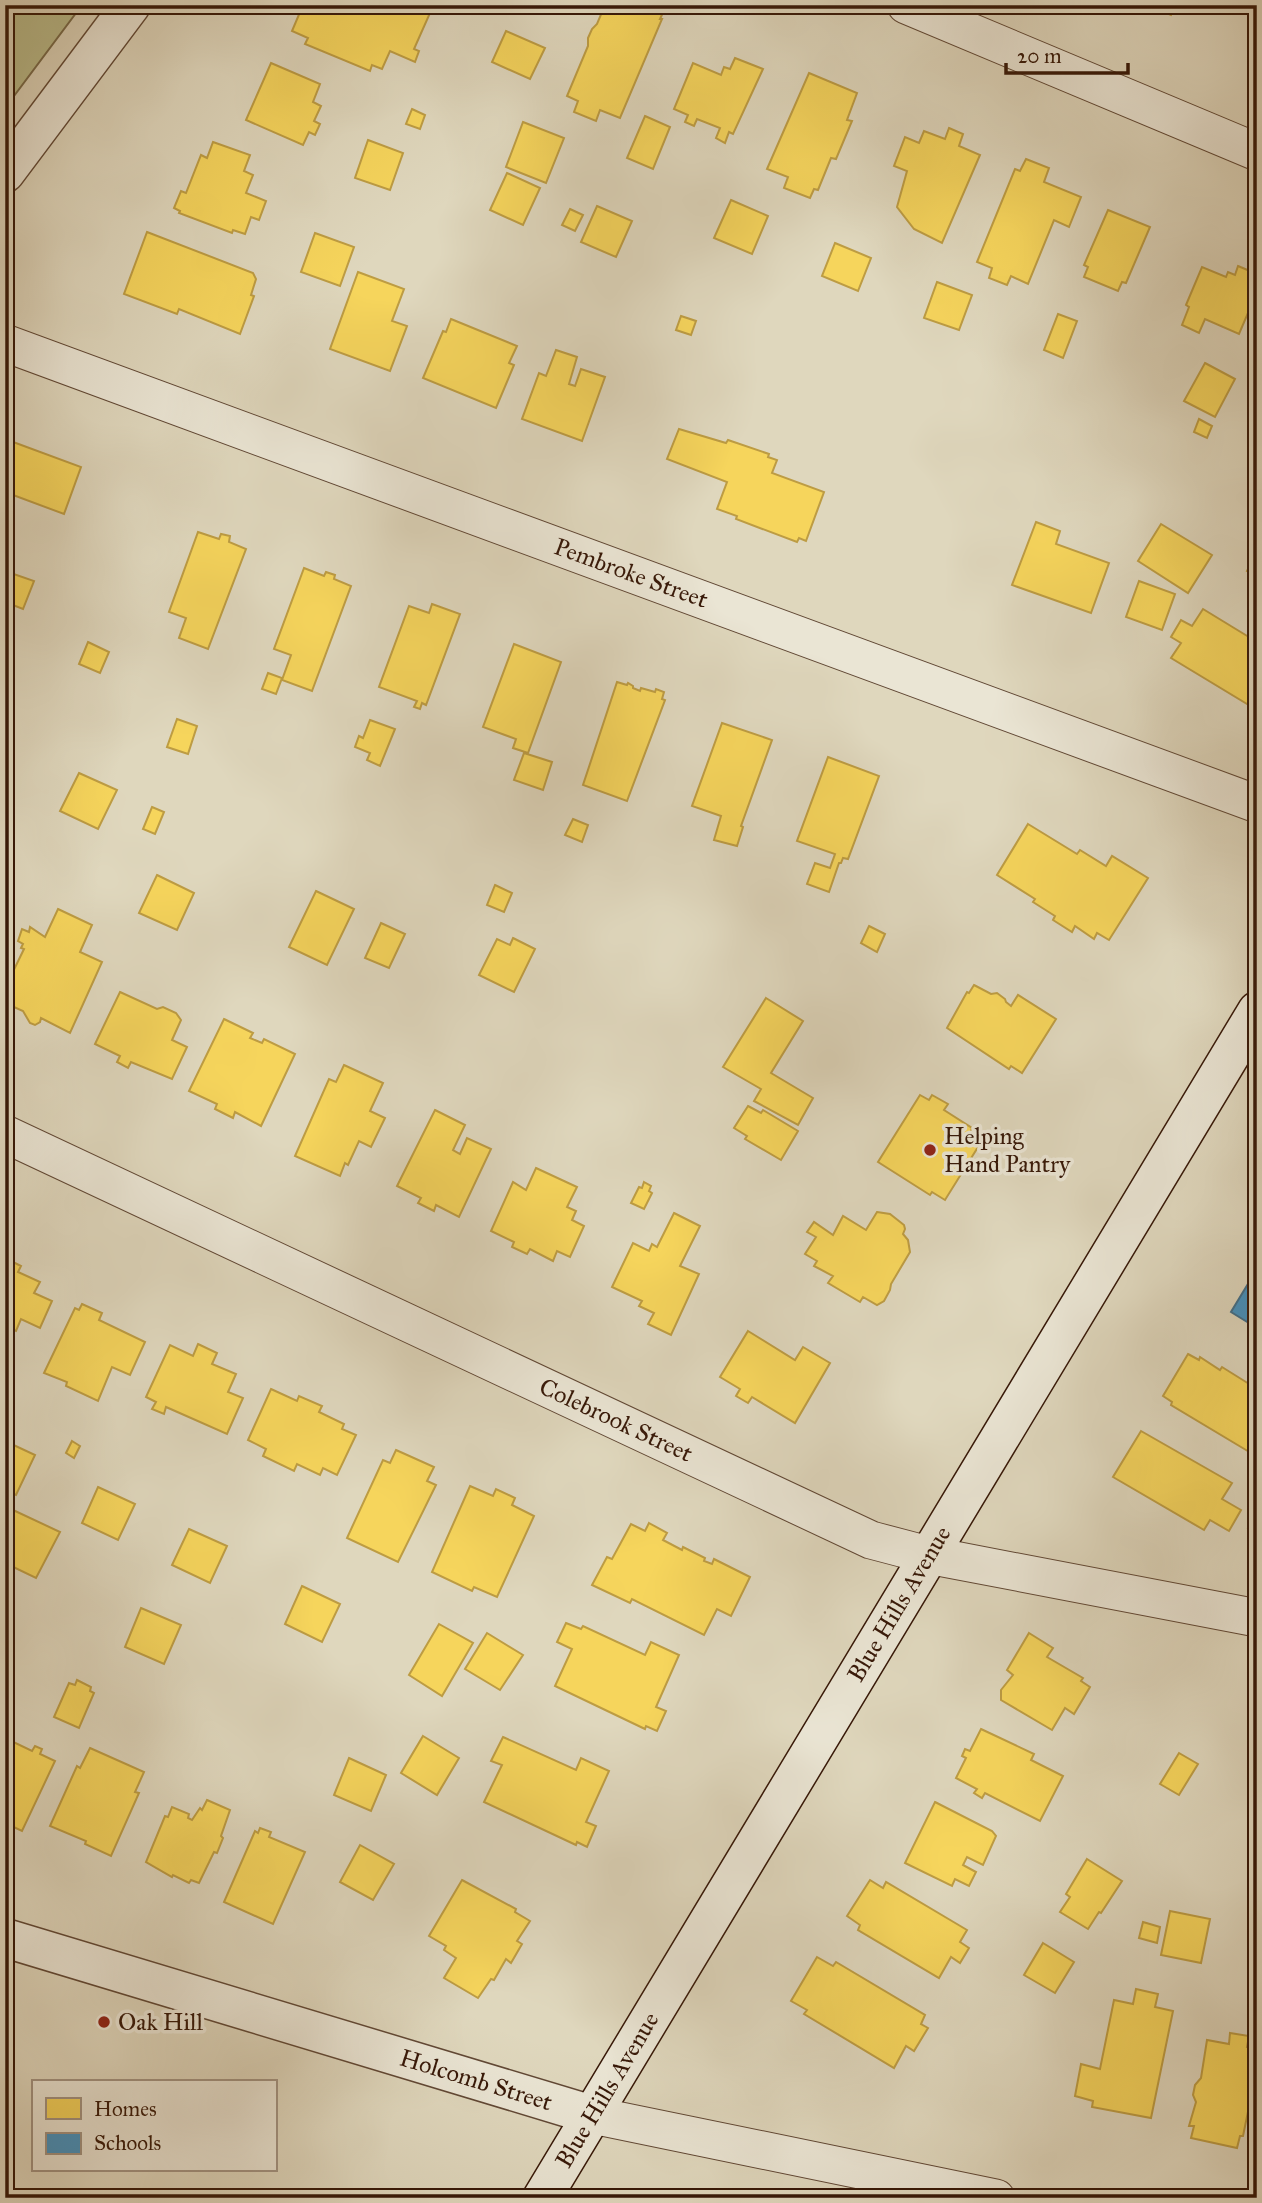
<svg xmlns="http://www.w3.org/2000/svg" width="1262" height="2203" font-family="'IM FELL Great Primer',serif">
<rect width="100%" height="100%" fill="#dfd7bd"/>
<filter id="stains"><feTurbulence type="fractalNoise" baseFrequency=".00286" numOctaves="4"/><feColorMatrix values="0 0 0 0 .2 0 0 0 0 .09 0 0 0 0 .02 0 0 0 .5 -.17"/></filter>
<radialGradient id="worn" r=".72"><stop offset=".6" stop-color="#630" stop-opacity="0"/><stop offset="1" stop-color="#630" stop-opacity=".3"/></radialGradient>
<polygon fill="#babc8c" stroke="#786a4a" stroke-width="2" points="5,5 82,5 5,108"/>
<g fill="#f6d55c" stroke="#bd9c43" stroke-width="2">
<polygon points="303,5 422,5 430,13 414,49 419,51 415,62 390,51 382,69 372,65 370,71 305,44 308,38 292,31"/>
<polygon points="605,5 666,6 660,19 662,19 620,118 600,110 596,121 574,112 578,101 567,96 588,46 588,38 592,29 597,24"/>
<polygon points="1147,5 1175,5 1171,15"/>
<polygon points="506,31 545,48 530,79 492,62"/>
<polygon points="735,58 763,69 733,134 729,132 725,143 716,138 720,128 697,119 694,126 685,122 688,115 674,109 693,63 721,75 724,67 730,69"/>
<polygon points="271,63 320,84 313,102 321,106 314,121 320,124 315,135 309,132 303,145 246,120"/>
<polygon points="809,73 857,93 847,120 852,121 836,159 831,158 818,190 814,189 810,198 784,188 788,177 767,169"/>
<polygon points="412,109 425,115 420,129 406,124"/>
<polygon points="645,116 670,127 653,169 627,158"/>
<polygon points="523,122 564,138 546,183 506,167"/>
<polygon points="949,128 963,134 959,146 980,155 942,243 914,229 897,207 907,171 894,166 905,137 919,143 924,131 945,139"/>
<polygon points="368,140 403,153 390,190 355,178"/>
<polygon points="213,142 250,155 244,171 253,175 246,193 266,201 259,220 251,217 245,234 233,230 232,233 179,213 180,211 174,208 181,191 186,193 201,155 207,158"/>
<polygon points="1026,159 1049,168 1044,182 1081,197 1069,227 1054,220 1028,284 1011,276 1007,285 989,278 992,268 977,262 1015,169 1020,171"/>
<polygon points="507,173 540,188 523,225 490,210"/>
<polygon points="731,200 768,216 752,254 714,238"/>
<polygon points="597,206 632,221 616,257 581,242"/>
<polygon points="570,209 583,215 575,231 562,225"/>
<polygon points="1108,210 1150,227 1126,283 1122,282 1118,291 1084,277 1088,267 1084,265"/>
<polygon points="147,232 253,273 256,279 251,295 254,296 240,334 179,309 177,314 124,294"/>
<polygon points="315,233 354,247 340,286 301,272"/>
<polygon points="835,243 871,258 858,291 822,276"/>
<polygon points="1238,266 1257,274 1257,292 1239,334 1205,319 1199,333 1182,325 1189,307 1186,305 1202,267 1226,277 1228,272 1235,275"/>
<polygon points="358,272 404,289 392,321 407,326 390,371 330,349"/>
<polygon points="937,282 972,295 959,330 924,318"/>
<polygon points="1058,314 1077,321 1063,358 1044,350"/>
<polygon points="681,316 696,321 691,335 676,330"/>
<polygon points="451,319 517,346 509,363 514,365 496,408 423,378 443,331 446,332"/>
<polygon points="556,350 577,357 569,384 575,386 581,369 605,377 582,441 522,419 539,373 546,376"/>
<polygon points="1205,363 1235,379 1215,417 1184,401"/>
<polygon points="1199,419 1212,426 1207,438 1194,432"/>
<polygon points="679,429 726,443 728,440 769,454 768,457 777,460 772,473 824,492 806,541 799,538 797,542 736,519 737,516 717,509 727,482 667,459"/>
<polygon points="5,439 81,467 64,514 5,492"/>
<polygon points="1036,522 1060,531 1056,544 1109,563 1091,613 1012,585"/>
<polygon points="1161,524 1212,555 1188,593 1138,561"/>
<polygon points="198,532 219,539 221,534 230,536 229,542 246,549 208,649 179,638 186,618 169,612"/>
<polygon points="1257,550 1257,576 1247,571"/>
<polygon points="304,568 324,576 326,572 335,575 334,579 351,586 312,691 282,680 291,655 274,649"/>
<polygon points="5,571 34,581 23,609 5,602"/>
<polygon points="1139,581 1175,594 1162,630 1126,617"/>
<polygon points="432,604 460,614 426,705 422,703 420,709 414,707 417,701 379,687 409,606 429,613"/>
<polygon points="1203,609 1257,642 1257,710 1171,658 1181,643 1171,637 1181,620 1192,626"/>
<polygon points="88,642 109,652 100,673 79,664"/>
<polygon points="514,644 561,662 528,753 513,748 516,739 483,727"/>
<polygon points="268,673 282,678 276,694 262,689"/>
<polygon points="617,682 627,685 628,683 633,686 633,688 640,691 641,688 655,692 656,689 664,692 662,699 665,700 627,801 583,785"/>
<polygon points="177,719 197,726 188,754 167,747"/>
<polygon points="370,720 395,729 380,766 367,760 370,753 355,747 359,736 363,738"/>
<polygon points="722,723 772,740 741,826 743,827 737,846 714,840 721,816 692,806"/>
<polygon points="524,753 552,762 543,790 514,780"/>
<polygon points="828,757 879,776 848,859 843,858 841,863 839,863 829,892 807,884 815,863 830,868 835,854 797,841"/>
<polygon points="79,773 117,790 98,829 60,811"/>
<polygon points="152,807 164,812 155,834 143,829"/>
<polygon points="573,819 588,825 582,842 565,835"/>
<polygon points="1028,824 1077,854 1080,850 1106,866 1112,856 1148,878 1109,940 1097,933 1094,939 1075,926 1072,932 1053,920 1055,916 1033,902 1035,899 997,875"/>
<polygon points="157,875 194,893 177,930 139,913"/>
<polygon points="495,885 512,893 504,912 487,905"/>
<polygon points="316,891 354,909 327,965 289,947"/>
<polygon points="58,909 92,925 80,952 102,962 70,1033 41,1018 40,1022 35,1025 30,1023 23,1011 5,1003 5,988 24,949 21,948 23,944 18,941 22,929 29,932 30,927 45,937"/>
<polygon points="381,923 405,934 389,968 365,958"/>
<polygon points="869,926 885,934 877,952 861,943"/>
<polygon points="513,938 535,949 514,992 479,975 497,939 510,945"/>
<polygon points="974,985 991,994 997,993 1005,999 1006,1002 1011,1006 1018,995 1056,1019 1022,1073 1011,1066 1009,1069 947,1028 967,992 969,993"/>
<polygon points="120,992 157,1009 163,1007 176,1013 181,1020 172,1040 187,1047 172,1079 131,1062 128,1068 117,1062 120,1056 95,1044"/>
<polygon points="766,998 803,1021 771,1073 813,1098 798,1125 754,1101 761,1089 723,1067"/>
<polygon points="224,1019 253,1033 250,1038 262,1043 264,1039 295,1054 261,1126 235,1112 233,1118 215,1109 217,1104 189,1091"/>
<polygon points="344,1065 383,1083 370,1111 385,1118 371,1147 359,1141 348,1165 345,1163 340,1176 295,1156 329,1079 336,1082"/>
<polygon points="920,1095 929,1100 932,1095 948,1104 944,1110 972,1128 971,1131 983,1139 945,1200 932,1192 930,1195 878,1162"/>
<polygon points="748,1106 761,1113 763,1110 798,1131 781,1160 745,1139 747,1136 734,1128"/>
<polygon points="435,1110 465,1125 453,1150 460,1154 467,1138 491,1149 459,1217 436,1205 434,1211 418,1203 421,1198 397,1186"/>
<polygon points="536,1168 577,1187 567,1207 576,1211 572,1220 584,1226 570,1257 557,1251 553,1261 530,1249 527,1254 512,1247 514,1242 491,1231 513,1182 526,1190"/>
<polygon points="644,1182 651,1186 649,1191 652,1193 644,1209 631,1203 639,1187 642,1188"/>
<polygon points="877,1212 890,1214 904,1225 905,1229 903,1234 908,1240 910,1252 891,1284 890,1290 884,1301 877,1305 863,1297 860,1302 828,1283 833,1276 814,1266 817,1261 805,1254 816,1237 807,1232 814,1222 833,1235 843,1216 866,1230"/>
<polygon points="674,1213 700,1226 680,1266 699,1274 671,1335 648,1324 654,1313 639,1306 642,1301 612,1287 633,1243 649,1251 652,1244 657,1247"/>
<polygon points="9,1260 21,1266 18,1272 40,1282 34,1293 52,1301 40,1328 21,1319 16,1331 5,1326 5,1265"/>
<polygon points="82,1304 102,1313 99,1320 145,1342 130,1375 112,1367 98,1401 66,1386 67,1382 44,1373 75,1308 79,1310"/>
<polygon points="748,1331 795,1360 803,1347 830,1363 795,1423 752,1397 748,1403 736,1396 740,1389 720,1377"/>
<polygon points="198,1344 217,1353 212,1364 236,1374 228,1392 243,1398 227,1434 166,1407 164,1414 152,1409 156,1402 146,1397 170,1345 193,1356"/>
<polygon points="1188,1354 1199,1360 1200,1357 1220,1370 1222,1367 1254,1387 1253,1389 1257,1391 1257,1443 1251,1453 1171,1405 1172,1402 1163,1396"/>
<polygon points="271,1389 297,1401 299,1396 322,1406 319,1412 344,1424 342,1429 356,1435 337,1475 323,1468 320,1475 297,1464 294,1471 263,1456 266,1449 248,1440"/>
<polygon points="1141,1431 1232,1483 1222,1499 1241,1510 1229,1531 1210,1520 1204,1530 1113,1477"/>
<polygon points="5,1441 35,1455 16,1495 5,1490"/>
<polygon points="72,1441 80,1446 74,1458 66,1453"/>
<polygon points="396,1450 434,1467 427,1481 436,1485 398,1562 347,1538 383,1460 390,1463"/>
<polygon points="470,1486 493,1496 496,1489 515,1498 512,1505 534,1516 497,1597 474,1587 472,1591 432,1572"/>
<polygon points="98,1487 135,1504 118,1540 82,1523"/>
<polygon points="1257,1505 1257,1531 1248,1528"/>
<polygon points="13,1510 60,1532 36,1578 5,1563 5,1526"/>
<polygon points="649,1523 667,1533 663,1540 682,1550 683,1547 705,1558 704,1561 712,1564 714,1559 750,1577 731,1616 717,1609 704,1635 632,1599 630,1603 592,1585 607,1557 612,1559 631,1524 645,1531"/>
<polygon points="189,1529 227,1546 210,1583 172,1565"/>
<polygon points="302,1586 340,1604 322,1642 285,1624"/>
<polygon points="141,1608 181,1625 164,1664 125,1647"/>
<polygon points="566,1623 581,1629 583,1626 645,1655 651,1642 679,1655 656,1707 666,1711 657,1731 646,1726 645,1729 555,1686 572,1649 557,1642"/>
<polygon points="439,1624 473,1643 442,1696 409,1675"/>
<polygon points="487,1633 523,1655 500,1690 465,1669"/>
<polygon points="1029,1633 1053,1648 1047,1657 1083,1678 1081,1681 1090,1687 1074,1714 1065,1708 1052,1730 1001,1700 1001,1690 1013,1675 1007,1670"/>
<polygon points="77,1680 91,1687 90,1691 94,1693 79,1728 54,1717 69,1683 75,1685"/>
<polygon points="981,1729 1034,1754 1031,1760 1063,1776 1040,1821 985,1793 982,1798 974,1793 977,1789 956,1778 966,1758 962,1756 965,1749 970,1751"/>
<polygon points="423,1736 459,1758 437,1795 401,1773"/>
<polygon points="503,1737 576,1770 581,1758 609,1771 586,1822 596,1826 587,1847 577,1842 576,1845 484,1802 502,1765 491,1761"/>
<polygon points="5,1738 32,1751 35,1746 42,1749 40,1754 55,1761 22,1831 5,1823"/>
<polygon points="90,1748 144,1772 135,1792 139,1793 111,1856 85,1844 86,1841 50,1826 77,1766 80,1768"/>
<polygon points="1179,1753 1198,1764 1179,1795 1160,1784"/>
<polygon points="349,1758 386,1775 371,1811 334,1795"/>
<polygon points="207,1800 230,1810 221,1836 223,1838 217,1853 214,1852 199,1883 191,1880 189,1883 173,1875 172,1877 146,1862 165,1816 168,1817 172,1807 189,1814 188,1818 192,1820 200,1808 202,1810"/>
<polygon points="935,1802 992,1831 996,1836 983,1865 967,1857 963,1865 976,1872 969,1886 955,1879 952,1886 905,1863"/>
<polygon points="260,1828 271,1832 269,1837 305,1852 273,1924 224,1902 255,1831 258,1833"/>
<polygon points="360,1845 394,1864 373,1900 340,1882"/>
<polygon points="1087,1859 1122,1881 1101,1913 1099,1912 1088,1929 1060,1912 1070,1897 1066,1894"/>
<polygon points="462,1880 516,1909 515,1912 530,1921 517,1941 522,1944 511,1963 506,1959 494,1980 491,1979 478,1998 444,1978 456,1958 444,1950 446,1946 429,1936"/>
<polygon points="870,1880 883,1888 886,1882 967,1930 960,1942 969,1948 960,1963 951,1957 939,1978 858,1930 860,1925 847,1916"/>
<polygon points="1257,1883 1257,1913 1251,1912"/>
<polygon points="1170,1911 1210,1919 1201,1963 1161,1955"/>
<polygon points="1143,1922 1160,1927 1157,1943 1139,1938"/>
<polygon points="1043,1943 1074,1962 1055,1993 1024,1975"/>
<polygon points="817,1957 833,1966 836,1962 925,2015 921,2024 928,2028 914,2051 906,2046 894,2068 804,2014 807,2010 791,2001"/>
<polygon points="1136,1989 1158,1994 1155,2007 1173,2011 1151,2118 1092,2107 1093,2101 1075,2096 1081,2064 1100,2069 1114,2000 1133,2004"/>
<polygon points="1230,2033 1249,2036 1247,2047 1257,2050 1257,2068 1243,2136 1240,2136 1237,2148 1191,2138 1194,2126 1189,2126 1196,2102 1193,2095 1195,2085 1201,2078 1207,2040 1229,2044"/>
</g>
<polygon fill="#4393c3" stroke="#3f6e8b" stroke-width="2" points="1257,1269 1257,1328 1231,1312"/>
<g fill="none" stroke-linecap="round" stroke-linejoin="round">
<defs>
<g id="minor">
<polyline points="906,5 1257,152"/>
<polyline points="5,343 1257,804"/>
<polyline points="5,1134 871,1540 928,1555 1257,1618"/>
<polyline points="592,2115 996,2198"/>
</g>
<g id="tertiary">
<polyline points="5,173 131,5"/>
<polyline points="5,1938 592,2115"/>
</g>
<polyline id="secondary" points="542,2198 1257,1011"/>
</defs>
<use href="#minor" stroke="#614835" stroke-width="39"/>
<use href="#tertiary" stroke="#614835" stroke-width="41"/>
<use href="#secondary" stroke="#371808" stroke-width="41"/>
<use href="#minor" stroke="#eae5d4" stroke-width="37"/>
<use href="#tertiary" stroke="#eae5d4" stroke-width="38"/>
<use href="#secondary" stroke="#eae5d4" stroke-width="38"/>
</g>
<g fill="#8f2418" stroke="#eae5d4" stroke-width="2.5">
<circle cx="930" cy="1150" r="7"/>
<circle cx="104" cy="2022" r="7"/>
</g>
<g text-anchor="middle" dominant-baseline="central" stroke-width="7" stroke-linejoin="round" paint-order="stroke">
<g font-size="24" fill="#371808" stroke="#eae5d4">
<text transform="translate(631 573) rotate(20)">Pembroke Street</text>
<text transform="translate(616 1420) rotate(25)">Colebrook Street</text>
<text transform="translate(899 1604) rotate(-59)">Blue Hills Avenue</text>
<text transform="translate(476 2080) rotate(17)">Holcomb Street</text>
<text transform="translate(607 2090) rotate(-59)">Blue Hills Avenue</text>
</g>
<g font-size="24" fill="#371808" stroke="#eae5d4" text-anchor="start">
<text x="944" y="1136">Helping<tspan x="944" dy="28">Hand Pantry</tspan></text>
<text x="118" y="2022">Oak Hill</text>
</g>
</g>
<rect width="1262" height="2203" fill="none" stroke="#dfd7bd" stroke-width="28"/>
<rect x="7" y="7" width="1248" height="2189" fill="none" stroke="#371808" stroke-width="3.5"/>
<rect x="14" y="14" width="1234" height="2175" fill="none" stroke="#371808" stroke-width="2"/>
<rect x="32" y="2080" width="245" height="91" fill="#eae5d4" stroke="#a29382" stroke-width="2"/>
<rect x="46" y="2098" width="35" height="21" fill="#f6d55c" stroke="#a29382" stroke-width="2"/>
<text x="94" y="2116" font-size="21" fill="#371808">Homes</text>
<rect x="46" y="2133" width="35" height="21" fill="#4393c3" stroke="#a29382" stroke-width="2"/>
<text x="94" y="2150" font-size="21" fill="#371808">Schools</text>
<path d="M1006 63v10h122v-10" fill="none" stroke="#371808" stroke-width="3.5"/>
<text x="1017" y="63" font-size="21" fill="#371808" stroke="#eae5d4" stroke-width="5" paint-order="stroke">20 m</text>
<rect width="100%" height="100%" filter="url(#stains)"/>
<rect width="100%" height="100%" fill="url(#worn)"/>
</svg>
